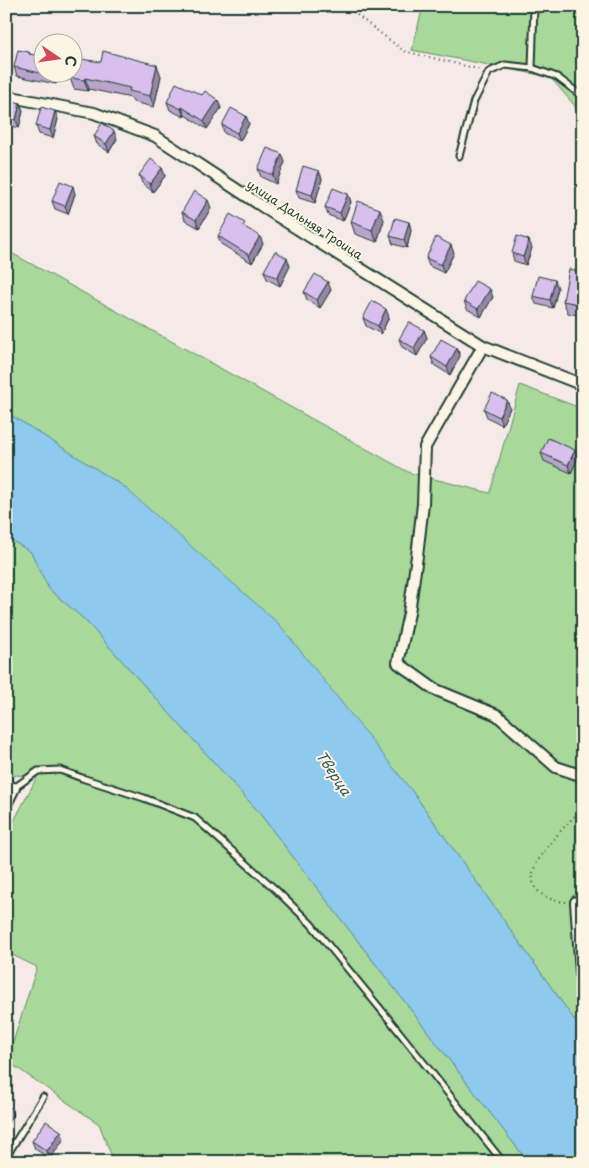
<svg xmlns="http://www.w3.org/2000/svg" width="589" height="1168" font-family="'Playpen Sans',sans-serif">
<rect width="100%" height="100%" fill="#f5eae7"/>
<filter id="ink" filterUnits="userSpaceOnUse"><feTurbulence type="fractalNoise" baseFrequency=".02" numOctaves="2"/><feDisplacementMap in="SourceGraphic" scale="10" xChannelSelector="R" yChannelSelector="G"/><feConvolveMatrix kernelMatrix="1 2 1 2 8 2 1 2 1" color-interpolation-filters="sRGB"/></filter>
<g filter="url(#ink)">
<g fill="#a8d99a" stroke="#648b67">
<polygon points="423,6 583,6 583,138 575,106 550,77 412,50"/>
<polygon points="6,250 410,473 490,493 520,385 583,409 583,1032 412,791 123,486 6,412"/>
<polygon points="6,537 31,552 49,589 85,620 257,810 528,1162 114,1162 99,1124 7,1061 37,967 6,952 6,836 37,777 16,775 6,782"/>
</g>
<polygon fill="#8ecaee" stroke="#6292a4" points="6,412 123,486 279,624 412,791 583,1032 583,1162 528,1162 257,810 85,620 49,589 31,552 6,537"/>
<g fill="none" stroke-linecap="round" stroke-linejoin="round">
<defs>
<g id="lane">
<polyline points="532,68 534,6"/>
<polyline points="459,156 474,101 489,72 505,65 532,68 557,77 582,96 583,99"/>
<polyline points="6,778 14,788 38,771 60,770 82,778 144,798 195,818 275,889 311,924 392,1023 503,1162"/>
<polyline points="6,1157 43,1097"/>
</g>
<g id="street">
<polyline points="6,96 94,113 155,136 274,214 483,346 583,385"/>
<polyline points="483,346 425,447 423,504 417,556 409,613 398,663 434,689 497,715 556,767 583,776"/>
<polyline points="6,804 14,788"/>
<polyline points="576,902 583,1000"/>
</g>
</defs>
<use href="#lane" stroke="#1f3d34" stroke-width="9"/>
<use href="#street" stroke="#1f3d34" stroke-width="14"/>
<g stroke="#1f3d34" stroke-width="2" stroke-dasharray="1 4" stroke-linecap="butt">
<polyline points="345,6 404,51 482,70"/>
<path d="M566,902C548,901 527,891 534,869C540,852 569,821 583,808"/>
</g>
<use href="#lane" stroke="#fcf5e5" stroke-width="5"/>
<use href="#street" stroke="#fcf5e5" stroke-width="10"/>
</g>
<g fill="#baa4cd" stroke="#1f3d34">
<polygon points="29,52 42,72 58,72 56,84 17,76 14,67"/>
<polygon points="161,76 154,107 133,102 131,98 89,89 88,91 74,89 70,78"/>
<polygon points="202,95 221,108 207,129 185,115 184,117 170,110 167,102"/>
<polygon points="6,99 20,103 23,111 19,128 6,125"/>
<polygon points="246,116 249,124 240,141 224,133 222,125"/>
<polygon points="58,119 53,138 39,134 36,126"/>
<polygon points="94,136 117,139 109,152 97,144"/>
<polygon points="285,162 276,184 261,177 258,169"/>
<polygon points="162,168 165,176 153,192 142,183 139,175"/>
<polygon points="319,171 322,179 315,203 299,198 296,190"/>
<polygon points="75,194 68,214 55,209 52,201"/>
<polygon points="348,194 351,202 343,221 328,215 325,207"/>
<polygon points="211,208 199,228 185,220 182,212"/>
<polygon points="384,220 377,242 355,234 351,222"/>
<polygon points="409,222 411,230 407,248 393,244 390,236"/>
<polygon points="247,229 263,244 252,263 221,244 218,236"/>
<polygon points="532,248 526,265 514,261 512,253"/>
<polygon points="454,253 444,273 429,266 426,258"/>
<polygon points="290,266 280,286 267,279 264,271"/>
<polygon points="583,272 582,316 568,313 563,301"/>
<polygon points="558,288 553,308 536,304 533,296"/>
<polygon points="331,290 320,308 307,300 304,292"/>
<polygon points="493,297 481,317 467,309 464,301"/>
<polygon points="389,317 381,334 366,326 363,318"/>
<polygon points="424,330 427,338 417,356 402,347 399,339"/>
<polygon points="457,348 460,356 450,375 434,365 431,357"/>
<polygon points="510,408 502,425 487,417 484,409"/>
<polygon points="575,450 578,458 571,473 544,461 541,453"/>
<polygon points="64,1139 50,1159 35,1149 32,1141"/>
</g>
<g fill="#9786a7" stroke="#1f3d34">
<polygon points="157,65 161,76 154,107 150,96"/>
<polygon points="53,72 58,72 56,84 53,76"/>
<polygon points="85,78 89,89 88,91 84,80"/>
<polygon points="218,100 221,108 207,129 204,121"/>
<polygon points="20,103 23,111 19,128 16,120"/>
<polygon points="182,107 185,115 184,117 181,109"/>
<polygon points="55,111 58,119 53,138 50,130"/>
<polygon points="246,116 249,124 240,141 237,133"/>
<polygon points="114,131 117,139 109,152 106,144"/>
<polygon points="282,154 285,162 276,184 273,175"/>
<polygon points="162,168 165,176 153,192 150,184"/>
<polygon points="319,171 322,179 315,203 312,195"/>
<polygon points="73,186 75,194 68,214 65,206"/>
<polygon points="348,194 351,202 343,221 340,213"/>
<polygon points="208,200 211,208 199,228 196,220"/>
<polygon points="380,209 384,220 377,242 372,230"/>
<polygon points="409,222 411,230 407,248 404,240"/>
<polygon points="260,236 263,244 252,263 249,255"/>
<polygon points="529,240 532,248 526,265 523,257"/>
<polygon points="451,245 454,253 444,273 441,265"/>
<polygon points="287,258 290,266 280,286 277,278"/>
<polygon points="583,278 583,314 582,316 578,304"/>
<polygon points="555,280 558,288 553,308 550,300"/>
<polygon points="328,282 331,290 320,308 317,300"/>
<polygon points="490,289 493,297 481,317 478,309"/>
<polygon points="386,309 389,317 381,334 378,326"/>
<polygon points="424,330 427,338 417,356 414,348"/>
<polygon points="457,348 460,356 450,375 447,367"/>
<polygon points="507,400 510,408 502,425 499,417"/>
<polygon points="575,450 578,458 571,473 568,465"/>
<polygon points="10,1107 13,1115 6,1126 6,1113"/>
<polygon points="61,1131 64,1139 50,1159 47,1151"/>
</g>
<g fill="#d8bfee" stroke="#1f3d34">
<polygon points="18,50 29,52 29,54 42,56 42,72 53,72 53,76 14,67"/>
<polygon points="103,51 157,65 150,96 129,91 130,88 85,78 84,80 70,78 70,72 72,72 73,58 101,62"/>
<polygon points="176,83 202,95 205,91 218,100 204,121 182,107 181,109 167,102"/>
<polygon points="6,99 20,103 16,120 6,118"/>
<polygon points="41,107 55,111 50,130 36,126"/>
<polygon points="231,108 246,116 237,133 222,125"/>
<polygon points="102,123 114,131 106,144 94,136"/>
<polygon points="267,148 282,154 273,175 258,169"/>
<polygon points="151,159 162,168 150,184 139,175"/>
<polygon points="303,166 319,171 312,195 296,190"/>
<polygon points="60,181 73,186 65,206 52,201"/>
<polygon points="333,188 348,194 340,213 325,207"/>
<polygon points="194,191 208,200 196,220 182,212"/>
<polygon points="358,201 380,209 372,230 351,222"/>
<polygon points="230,214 245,223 243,226 260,236 249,255 218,236"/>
<polygon points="395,218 409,222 404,240 390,236"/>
<polygon points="517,236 529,240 523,257 512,253"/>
<polygon points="436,237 451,245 441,265 426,258"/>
<polygon points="275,251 287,258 277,278 264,271"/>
<polygon points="569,269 583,272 583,278 578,304 563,301"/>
<polygon points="315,274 328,282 317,300 304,292"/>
<polygon points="538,276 555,280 550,300 533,296"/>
<polygon points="475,281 490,289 478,309 464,301"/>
<polygon points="372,301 386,309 378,326 363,318"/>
<polygon points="409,322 424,330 414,348 399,339"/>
<polygon points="441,339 457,348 447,367 431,357"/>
<polygon points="492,393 507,400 499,417 484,409"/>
<polygon points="548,438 575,450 568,465 541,453"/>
<polygon points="6,1105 10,1107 6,1113"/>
<polygon points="46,1121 61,1131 47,1151 32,1141"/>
</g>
</g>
<g text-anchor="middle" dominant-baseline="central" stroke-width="4" stroke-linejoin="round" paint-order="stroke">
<g font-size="12" fill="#1f3d34" stroke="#fcf5e5">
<text transform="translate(305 219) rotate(33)">улица Дальняя Троица</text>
</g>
<g font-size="14" font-style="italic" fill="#355959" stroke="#fcf5e5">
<text transform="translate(334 773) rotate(56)">Тверца</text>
</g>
</g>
<rect width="589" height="1168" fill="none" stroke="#fcf5e5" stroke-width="25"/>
<rect x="12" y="12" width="564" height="1143" fill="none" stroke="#1f3d34" stroke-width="2" filter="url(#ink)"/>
<g transform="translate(58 58) rotate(103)"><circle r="24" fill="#fcf5e5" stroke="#a4ab9e"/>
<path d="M0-4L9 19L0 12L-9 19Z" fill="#d1495b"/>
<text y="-8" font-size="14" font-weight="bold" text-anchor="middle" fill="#1f3d34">С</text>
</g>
</svg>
